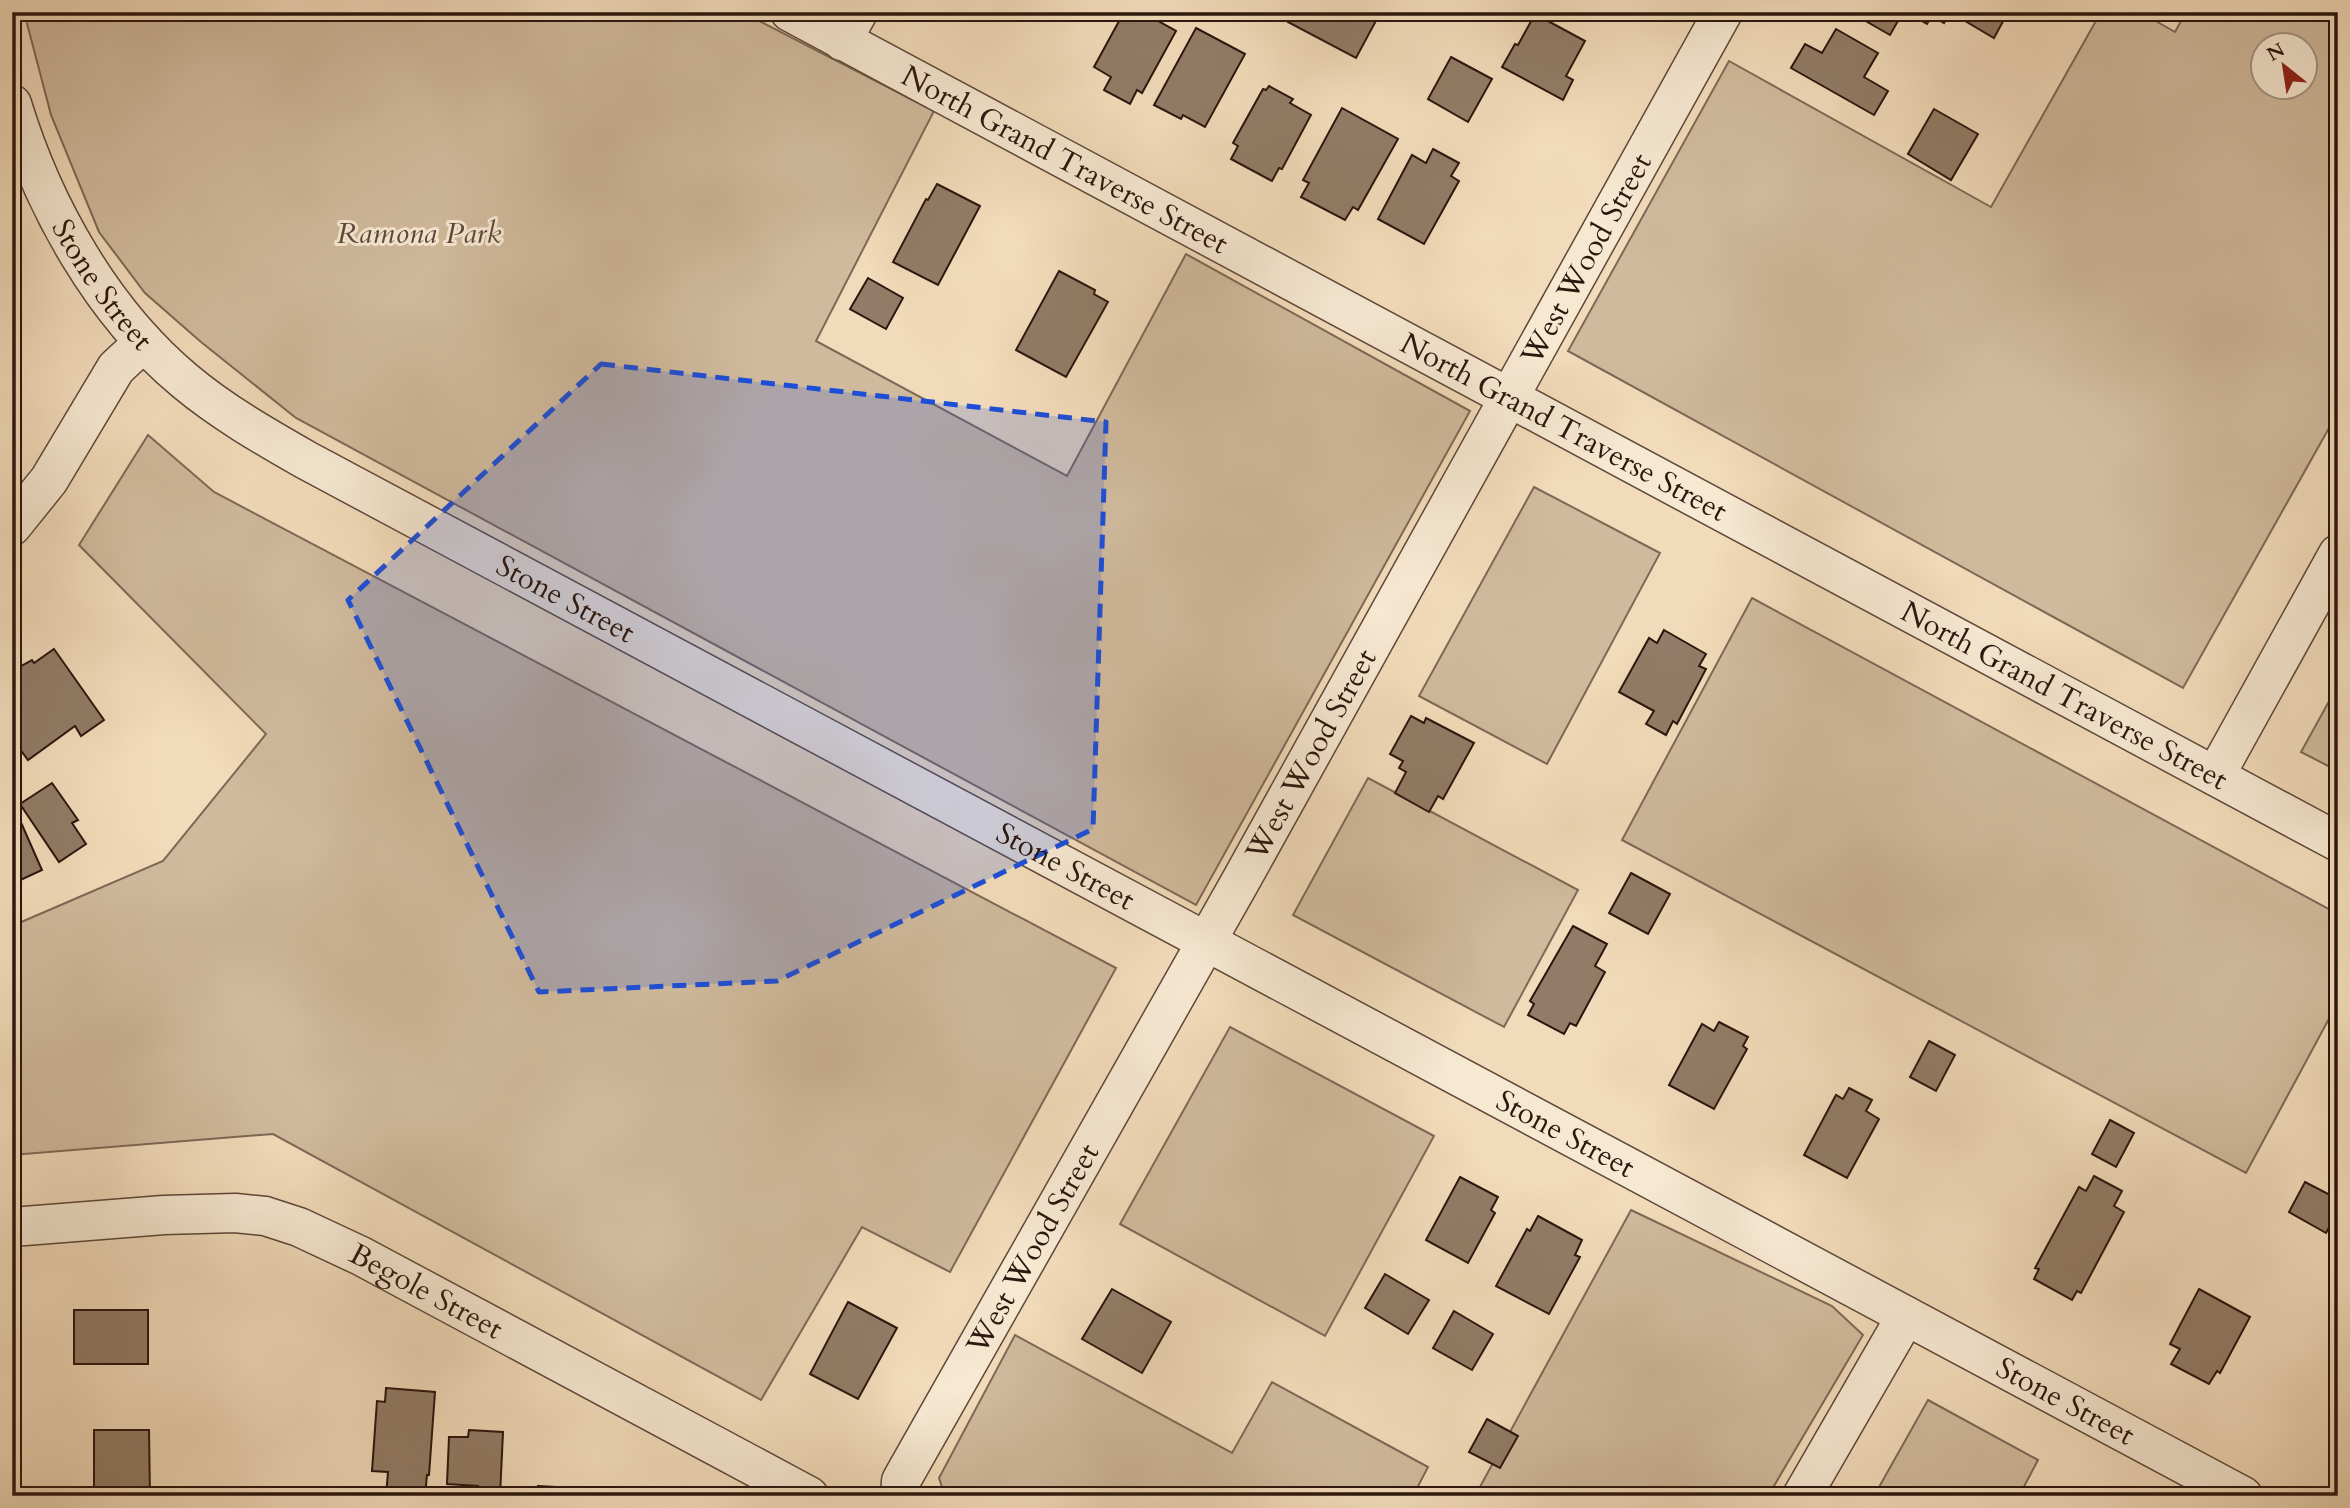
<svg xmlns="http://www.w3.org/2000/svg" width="2350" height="1508" font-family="Cardo,serif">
<rect width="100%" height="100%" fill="#f2dbba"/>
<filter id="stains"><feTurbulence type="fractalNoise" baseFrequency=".00286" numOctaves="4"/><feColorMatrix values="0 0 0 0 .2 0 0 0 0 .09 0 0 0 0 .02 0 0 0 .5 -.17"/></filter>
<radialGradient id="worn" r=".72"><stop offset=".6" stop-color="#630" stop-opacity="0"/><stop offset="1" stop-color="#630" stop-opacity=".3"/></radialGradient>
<g fill="#d0ba9d" stroke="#7e6856" stroke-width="2" fill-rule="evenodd">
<polygon points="24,12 742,12 934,111 816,341 1067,476 1186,254 1470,411 1196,905 296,418 201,342 145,293 99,232 51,115"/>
<path d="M2101,12H2140L2175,32L2186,12H2338V412L2183,688L1568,351L1729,61L1991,207ZM2262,46H2304V88H2262Z"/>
<polygon points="148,435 214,492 1116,968 950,1272 862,1227 761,1400 273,1134 12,1155 12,926 163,861 266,734 79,545"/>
<polygon points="1534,487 1660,553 1547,764 1419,696"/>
<polygon points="1752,598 2338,914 2338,1002 2246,1173 1622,840"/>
<polygon points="2338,685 2338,771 2301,752"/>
<polygon points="1368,778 1578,890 1504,1027 1293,915"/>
<polygon points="1230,1027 1434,1136 1325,1336 1120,1224"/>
<polygon points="1631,1210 1832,1306 1863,1335 1768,1496 1475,1496"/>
<polygon points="1015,1335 1232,1453 1272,1382 1428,1467 1413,1496 945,1496 939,1478"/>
<polygon points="1928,1400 2038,1460 2019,1496 1874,1496"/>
</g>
<g fill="#927c67" stroke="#2b160e" stroke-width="2">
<polygon points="1124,12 1142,12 1176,31 1142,93 1137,90 1130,104 1104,90 1111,77 1094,67"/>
<polygon points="1293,12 1369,12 1378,17 1356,58 1288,22"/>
<polygon points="1850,12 1903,12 1890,35"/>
<polygon points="1906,12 1950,12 1944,23 1932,16 1927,24"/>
<polygon points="1957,12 2008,12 1994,38 1955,15"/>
<polygon points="1535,14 1585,41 1566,76 1573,80 1563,100 1502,67 1515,44 1518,45"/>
<polygon points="1196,28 1245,54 1205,127 1183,115 1181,119 1154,105"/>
<polygon points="1836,29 1878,53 1864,77 1888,91 1874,115 1791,68 1805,44 1822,53"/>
<polygon points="1451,57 1492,79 1468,122 1428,99"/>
<polygon points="1269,86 1293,99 1290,103 1311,115 1282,169 1279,168 1272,181 1231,159 1238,146 1233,143 1263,89 1266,90"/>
<polygon points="1342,108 1398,139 1358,210 1353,207 1345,220 1301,197 1309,183 1303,180"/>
<polygon points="1934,109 1978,134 1951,180 1908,154"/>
<polygon points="1433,149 1459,163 1451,176 1459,181 1424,244 1378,219 1412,155 1426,163"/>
<polygon points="937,184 980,206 938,285 893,262 926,199 928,200"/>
<polygon points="1059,271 1095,290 1094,294 1108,302 1066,377 1016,350"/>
<polygon points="868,278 903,298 886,329 850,309"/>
<polygon points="1664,630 1706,654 1699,666 1706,669 1677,724 1673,721 1666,735 1646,724 1654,711 1619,692 1649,638 1657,643"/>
<polygon points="54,649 104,720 81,736 75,726 28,760 19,748 12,753 12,671 32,660 34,663"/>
<polygon points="1411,716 1424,723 1426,718 1474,743 1443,799 1438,796 1429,812 1395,793 1406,772 1399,768 1403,761 1390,754"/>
<polygon points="52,783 78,820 72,823 86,844 59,862 20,804"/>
<polygon points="19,818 42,870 12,884 12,821"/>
<polygon points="1631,873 1670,894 1648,934 1609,913"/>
<polygon points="1573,926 1607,944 1595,966 1605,972 1576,1026 1570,1023 1564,1034 1528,1015 1534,1004 1530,1001"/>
<polygon points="1719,1022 1748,1037 1743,1046 1747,1049 1714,1109 1669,1085 1702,1024 1714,1031"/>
<polygon points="1929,1041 1955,1055 1936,1091 1910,1077"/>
<polygon points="1849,1088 1872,1100 1866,1111 1879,1119 1847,1178 1804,1155 1836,1095 1843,1099"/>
<polygon points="2110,1120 2134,1133 2116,1167 2092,1154"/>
<polygon points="2094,1176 2122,1191 2114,1206 2124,1212 2081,1293 2077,1291 2072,1300 2034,1279 2039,1269 2035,1268 2079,1187 2086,1191"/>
<polygon points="1460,1177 1498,1197 1491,1210 1495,1213 1468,1263 1426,1240"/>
<polygon points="2305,1182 2338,1199 2338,1211 2326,1233 2289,1212"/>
<polygon points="1538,1216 1582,1240 1575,1255 1580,1257 1549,1314 1496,1286 1527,1229 1530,1231"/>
<polygon points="1385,1274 1429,1300 1408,1334 1365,1308"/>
<polygon points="1112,1289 1171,1322 1142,1373 1082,1339"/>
<polygon points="2199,1289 2250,1317 2220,1373 2217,1371 2209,1384 2171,1364 2180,1349 2170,1344"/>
<polygon points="848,1302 897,1328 858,1399 810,1374"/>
<rect x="74" y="1310" width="74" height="54"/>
<polygon points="1454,1311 1493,1334 1472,1370 1433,1348"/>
<polygon points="386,1388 435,1392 429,1475 427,1475 425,1496 386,1496 388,1472 372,1471 377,1401 385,1402"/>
<polygon points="1487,1419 1518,1436 1500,1468 1469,1452"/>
<polygon points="94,1430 149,1430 150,1496 94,1496"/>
<polygon points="469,1430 503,1432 500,1496 477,1496 478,1486 447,1484 449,1437 468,1437"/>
<polygon points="538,1486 593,1489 592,1496 538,1496"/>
</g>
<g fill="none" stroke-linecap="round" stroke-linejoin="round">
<defs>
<g id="minor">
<polyline points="842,41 858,12"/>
<path id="s1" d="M12,104C43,206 102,312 185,381C222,412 264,436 306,460L2243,1496"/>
<polyline points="12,526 49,480 116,368 144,342"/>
<polyline points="2215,776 2338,554"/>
<path id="s2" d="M12,1227L164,1215L235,1213L265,1216L299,1227L361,1256L809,1496"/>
<path id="s3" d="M900,1496L901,1481L906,1472L1239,884L1723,12"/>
<polyline points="1802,1496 1906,1316"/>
</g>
<g id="tertiary">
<path id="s4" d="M790,12L2338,842"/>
</g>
</defs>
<use href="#minor" stroke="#5d4739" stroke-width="41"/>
<use href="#tertiary" stroke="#5d4739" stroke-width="41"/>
<use href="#minor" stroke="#f7e8d2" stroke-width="38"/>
<use href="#tertiary" stroke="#f7e8d2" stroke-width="38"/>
</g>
<path fill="#1d4ed8" fill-opacity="0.2" stroke="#1d4ed8" stroke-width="5" stroke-dasharray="14 9" stroke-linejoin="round" d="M601,364L1106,422L1093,829L777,981L539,992L348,600Z"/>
<g text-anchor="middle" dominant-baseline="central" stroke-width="6" stroke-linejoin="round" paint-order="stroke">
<g font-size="30" fill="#2b160e" stroke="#f7e8d2">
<text stroke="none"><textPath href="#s4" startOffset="312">North Grand Traverse Street</textPath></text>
<text stroke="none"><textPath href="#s3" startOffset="1416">West Wood Street</textPath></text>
<text stroke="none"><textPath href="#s1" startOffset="203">Stone Street</textPath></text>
<text stroke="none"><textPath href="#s4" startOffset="878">North Grand Traverse Street</textPath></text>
<text stroke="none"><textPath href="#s1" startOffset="770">Stone Street</textPath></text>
<text stroke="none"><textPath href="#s4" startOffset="1446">North Grand Traverse Street</textPath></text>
<text stroke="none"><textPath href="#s3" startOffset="849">West Wood Street</textPath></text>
<text stroke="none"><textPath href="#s1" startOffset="1337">Stone Street</textPath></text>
<text stroke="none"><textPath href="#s1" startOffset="1904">Stone Street</textPath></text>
<text stroke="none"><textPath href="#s3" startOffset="282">West Wood Street</textPath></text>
<text stroke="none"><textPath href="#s2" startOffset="432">Begole Street</textPath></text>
<text stroke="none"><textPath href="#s1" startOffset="2471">Stone Street</textPath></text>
</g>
<g font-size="30" font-style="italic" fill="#5d4739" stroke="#f7e8d2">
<text x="419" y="233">Ramona Park</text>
</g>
</g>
<rect width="2350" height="1508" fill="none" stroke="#f2dbba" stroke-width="42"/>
<rect x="14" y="14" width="2322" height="1480" fill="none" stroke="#2b160e" stroke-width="3.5"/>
<rect x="21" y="21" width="2308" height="1466" fill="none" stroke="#2b160e" stroke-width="2"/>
<g transform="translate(2284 66) rotate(330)"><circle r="33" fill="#f7e8d2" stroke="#a59484" stroke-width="2"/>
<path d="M0-5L12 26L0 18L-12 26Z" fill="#8f2418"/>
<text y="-10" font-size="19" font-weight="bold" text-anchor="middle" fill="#2b160e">N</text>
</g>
<rect width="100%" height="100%" filter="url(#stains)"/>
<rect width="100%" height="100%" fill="url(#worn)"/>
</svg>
